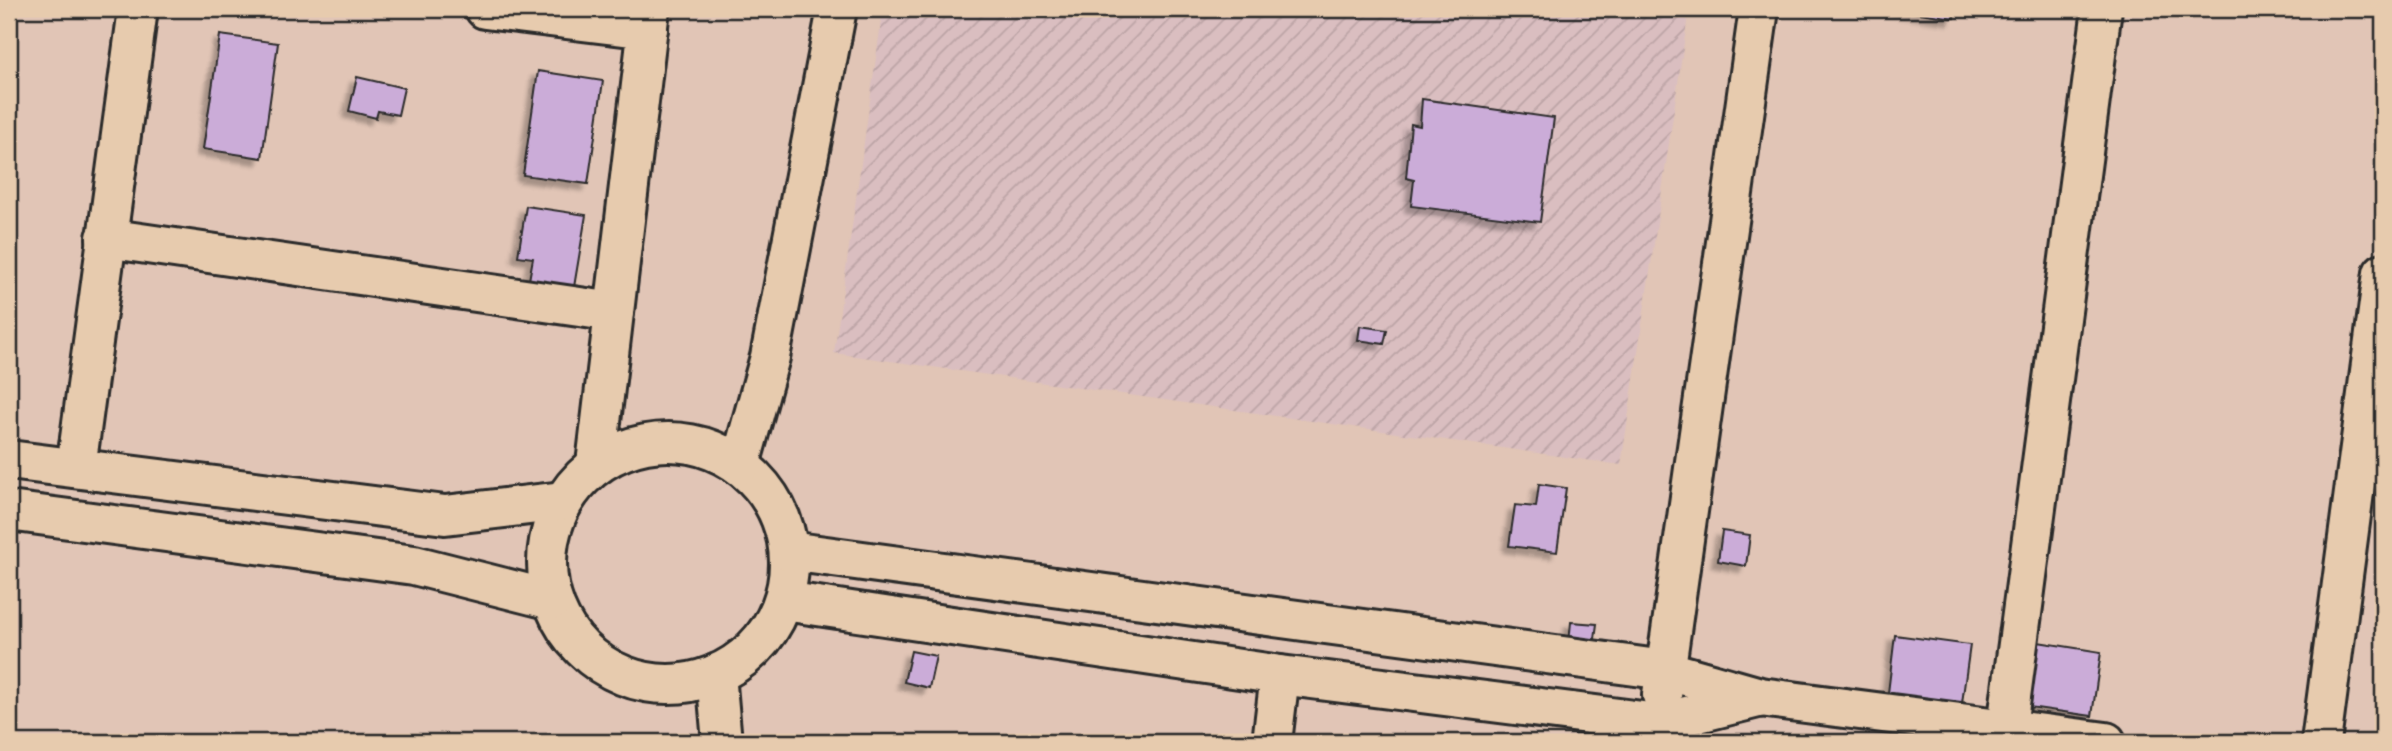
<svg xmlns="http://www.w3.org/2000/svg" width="2392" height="751" font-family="Caveat,sans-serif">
<defs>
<pattern id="industrial-furrows" width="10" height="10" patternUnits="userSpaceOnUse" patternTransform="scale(1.75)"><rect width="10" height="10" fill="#dabec0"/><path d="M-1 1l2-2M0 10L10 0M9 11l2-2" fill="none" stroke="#bba3a5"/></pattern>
<filter id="shadow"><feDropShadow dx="-6" dy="6" stdDeviation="2" flood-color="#0004"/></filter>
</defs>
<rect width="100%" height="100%" fill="#e1c5b6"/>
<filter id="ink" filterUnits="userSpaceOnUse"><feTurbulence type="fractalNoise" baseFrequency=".0143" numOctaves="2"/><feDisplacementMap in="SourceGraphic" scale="14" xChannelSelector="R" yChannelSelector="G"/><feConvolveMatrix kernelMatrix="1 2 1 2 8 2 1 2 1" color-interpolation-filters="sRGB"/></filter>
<g filter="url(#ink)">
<polygon fill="url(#industrial-furrows)" points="883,9 1689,9 1621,465 834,353"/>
<g fill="#cbacd8" stroke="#2b2b2b" stroke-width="2" filter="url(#shadow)">
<polygon points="1892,9 1955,9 1954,18"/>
<polygon points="220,35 278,43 262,158 203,149"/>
<polygon points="538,71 603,81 588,184 523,175"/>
<polygon points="357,77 404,88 398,115 378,111 376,118 349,111"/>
<polygon points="1422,99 1554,118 1540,222 1411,206 1414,180 1406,178 1411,124 1420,126"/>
<polygon points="526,206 586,215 574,287 529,280 533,258 518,256"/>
<polygon points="1360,326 1387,330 1384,344 1358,340"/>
<polygon points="1539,484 1566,488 1557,552 1509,546 1515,505 1536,507"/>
<polygon points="1722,531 1750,535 1746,566 1718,561"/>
<polygon points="1571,622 1597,624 1594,646 1569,643"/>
<polygon points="1895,635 1970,645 1962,703 1888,693"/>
<polygon points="2038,642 2101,652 2092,716 2029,707"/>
<polygon points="911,651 936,656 929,688 904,682"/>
</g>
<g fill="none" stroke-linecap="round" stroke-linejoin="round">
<defs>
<g id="minor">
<polyline points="485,9 648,29"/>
<polyline points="106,238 614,312"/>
<circle cx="668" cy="563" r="121"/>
<polyline points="9,460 445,515 563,501"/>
<polyline points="596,464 650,9"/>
<polyline points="740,465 770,357 837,9"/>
<polyline points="76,468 138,9"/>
<polyline points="9,511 414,565 552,600"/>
<polyline points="789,551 1665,670 1760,697 2106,742"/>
<polyline points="784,601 1280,675 1658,723 1758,698"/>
<polyline points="716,674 722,742"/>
<polyline points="1662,695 1759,9"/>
<polyline points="1272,742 1280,675"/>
<polyline points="2005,742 2102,9"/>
<polyline points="2321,742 2383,273"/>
</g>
</defs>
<use href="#minor" stroke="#2b2b2b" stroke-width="44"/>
<use href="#minor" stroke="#e7cbae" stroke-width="38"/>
</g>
</g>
<rect width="2392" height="751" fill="none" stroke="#e7cbae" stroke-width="35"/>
<rect x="18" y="18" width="2357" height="716" fill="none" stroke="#2b2b2b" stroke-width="2.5" filter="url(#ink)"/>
</svg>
